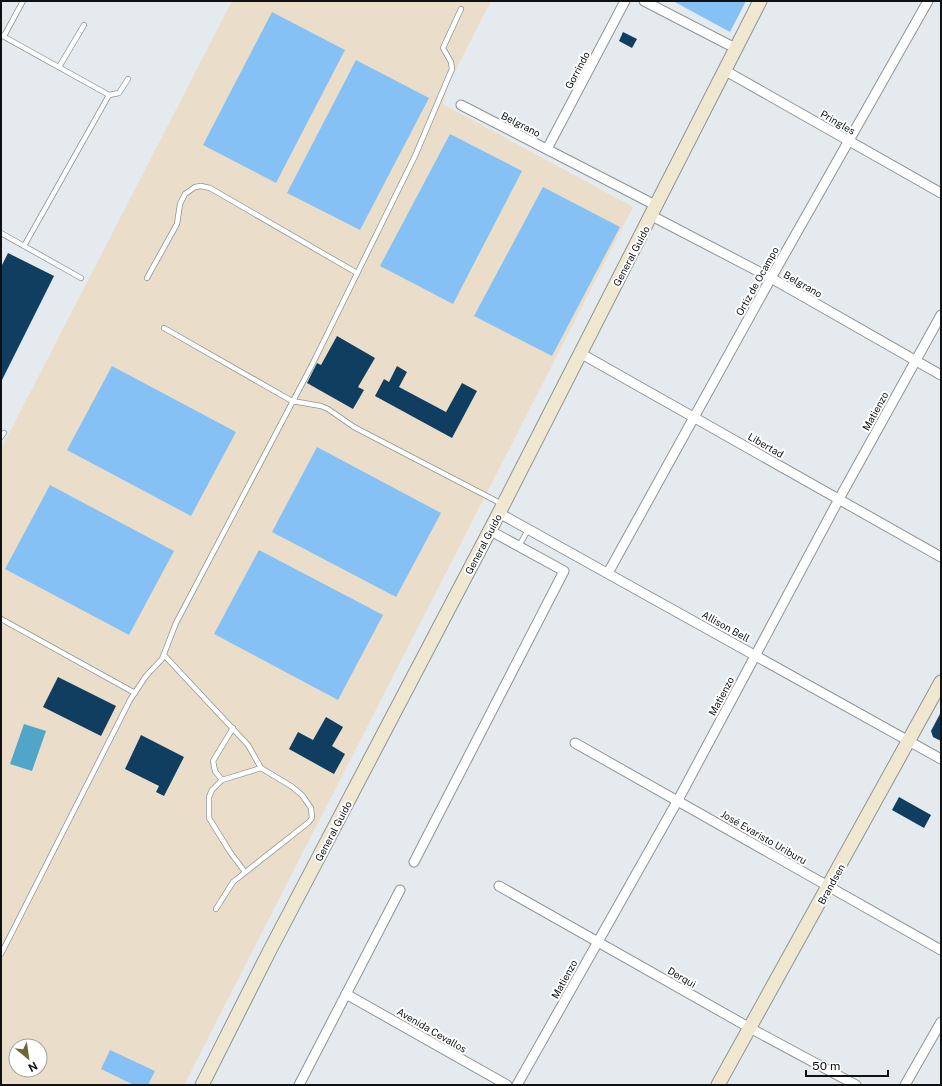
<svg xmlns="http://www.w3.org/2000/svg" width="942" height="1086" font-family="'Public Sans',sans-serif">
<rect width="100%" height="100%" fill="#e5eaef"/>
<path fill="#eadeca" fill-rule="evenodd" d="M232,1H491L447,87L443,104L633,207L184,1085H1V449ZM16,1046H40V1070H16Z"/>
<g fill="#85c1f5">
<polygon points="673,1 746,1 730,32"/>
<polygon points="272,12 345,50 276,183 203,145"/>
<polygon points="356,60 429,98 360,230 287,193"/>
<polygon points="450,134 522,171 453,304 380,266"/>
<polygon points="543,187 620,227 552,356 474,316"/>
<polygon points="112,366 236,432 191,516 67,450"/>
<polygon points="317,447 441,513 396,597 272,532"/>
<polygon points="50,485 174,551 129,635 5,569"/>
<polygon points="259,550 383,615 338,700 214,634"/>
<polygon points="110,1050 155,1071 148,1085 134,1085 101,1069"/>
</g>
<polygon fill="#51a5c9" points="24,724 46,731 32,771 10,764"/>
<g fill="#103e61">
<polygon points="623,32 637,39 632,48 619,41"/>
<polygon points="8,253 54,276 1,382 1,267"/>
<polygon points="337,336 375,358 358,387 364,390 353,409 307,383 317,363 321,365"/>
<polygon points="397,366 407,372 399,387 446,412 462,383 477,391 452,438 375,396 384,379 389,382"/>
<polygon points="58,677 116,706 101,736 43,707"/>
<polygon points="941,712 941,741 933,737 931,731"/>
<polygon points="326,717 343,727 332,746 345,754 334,774 289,749 298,732 313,740"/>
<polygon points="141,735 184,757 164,796 156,792 159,786 125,769"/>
<polygon points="899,797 931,815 924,828 892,810"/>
</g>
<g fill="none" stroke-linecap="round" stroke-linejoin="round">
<defs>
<g id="service">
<polyline points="1,35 109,95 119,93 128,79"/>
<polyline points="4,36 23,1"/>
<polyline points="59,67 84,25"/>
<polyline points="1,233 81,278"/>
<polyline points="24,246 109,95"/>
<polyline points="147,278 177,224 180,204 185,194 195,187 201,186 210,188 357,273"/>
<polyline points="164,328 292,401 321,406 328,409 354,427 502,504"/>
<polyline points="1,437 4,433"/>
<polyline points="519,546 528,530"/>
<polyline points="1,619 135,693"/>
<polyline points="164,655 248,745 261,768 291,786 302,795 311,808 312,818 309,822 233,882 216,909"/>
<polyline points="222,780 215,771 213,761 233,728"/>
<polyline points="245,872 230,852 209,818 209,797 212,790 222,780 261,768"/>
<polyline points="1,954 130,700 146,676 162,659 176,623 312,365 415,156 452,69 451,62 443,48 461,9"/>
</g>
<g id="minor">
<polyline points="644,1 735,48"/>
<polyline points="724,70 941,193"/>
<polyline points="461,105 657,206"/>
<polyline points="547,149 625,1"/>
<polyline points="652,216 771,278 941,375"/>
<polyline points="580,353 941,557"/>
<polyline points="499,513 941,759"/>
<polyline points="608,573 771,278 928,1"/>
<polyline points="575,743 941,950"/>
<polyline points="414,862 564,571 489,530"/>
<polyline points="499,886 750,1028 856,1085"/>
<polyline points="346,994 507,1085"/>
<polyline points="299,1085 400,890"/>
<polyline points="517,1085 678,800 839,499 941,315"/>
<polyline points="905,1085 941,1022"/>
</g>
<g id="secondary">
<polyline points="202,1085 270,950 499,513 760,1"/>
<polyline points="718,1085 941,682"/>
</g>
</defs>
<use href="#service" stroke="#8f9498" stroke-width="6"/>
<use href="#minor" stroke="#8f9498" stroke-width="11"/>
<use href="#secondary" stroke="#8f9498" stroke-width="15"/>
<use href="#service" stroke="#fff" stroke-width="4.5"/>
<use href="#minor" stroke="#fff" stroke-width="9"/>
<use href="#secondary" stroke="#efe7cf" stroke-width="13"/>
</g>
<g text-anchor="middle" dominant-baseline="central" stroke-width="4" stroke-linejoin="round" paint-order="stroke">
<g font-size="10" fill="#0f1112" stroke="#fff">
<text transform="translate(577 70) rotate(-62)">Gorrindo</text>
<text transform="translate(838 122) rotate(30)">Pringles</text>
<text transform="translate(521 124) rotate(27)">Belgrano</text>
<text transform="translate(631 256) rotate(-62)">General Guido</text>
<text transform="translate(757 281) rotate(-61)">Ortiz de Ocampo</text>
<text transform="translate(803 284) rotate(30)">Belgrano</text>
<text transform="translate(875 411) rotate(-61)">Matienzo</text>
<text transform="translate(766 445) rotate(30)">Libertad</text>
<text transform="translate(483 544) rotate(-62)">General Guido</text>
<text transform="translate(726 626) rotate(29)">Allison Bell</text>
<text transform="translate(721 696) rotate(-62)">Matienzo</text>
<text transform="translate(333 831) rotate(-62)">General Guido</text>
<text transform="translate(764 837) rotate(30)">José Evaristo Uriburu</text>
<text transform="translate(831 884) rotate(-61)">Brandsen</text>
<text transform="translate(682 977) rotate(30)">Derqui</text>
<text transform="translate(564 979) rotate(-61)">Matienzo</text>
<text transform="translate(432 1030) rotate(30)">Avenida Cevallos</text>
</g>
</g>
<rect width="942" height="1086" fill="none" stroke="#0f1112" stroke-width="4"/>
<g transform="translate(28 1058) rotate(151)"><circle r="19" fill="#ffffff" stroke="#9fa0a0"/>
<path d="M0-3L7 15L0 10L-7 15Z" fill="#6d6733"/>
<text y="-6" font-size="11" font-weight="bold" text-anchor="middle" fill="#0f1112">N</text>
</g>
<path d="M806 1070v6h82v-6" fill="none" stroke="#0f1112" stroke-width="2"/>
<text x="812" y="1070" font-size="12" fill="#0f1112" stroke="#ffffff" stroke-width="3" paint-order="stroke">50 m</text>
</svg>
